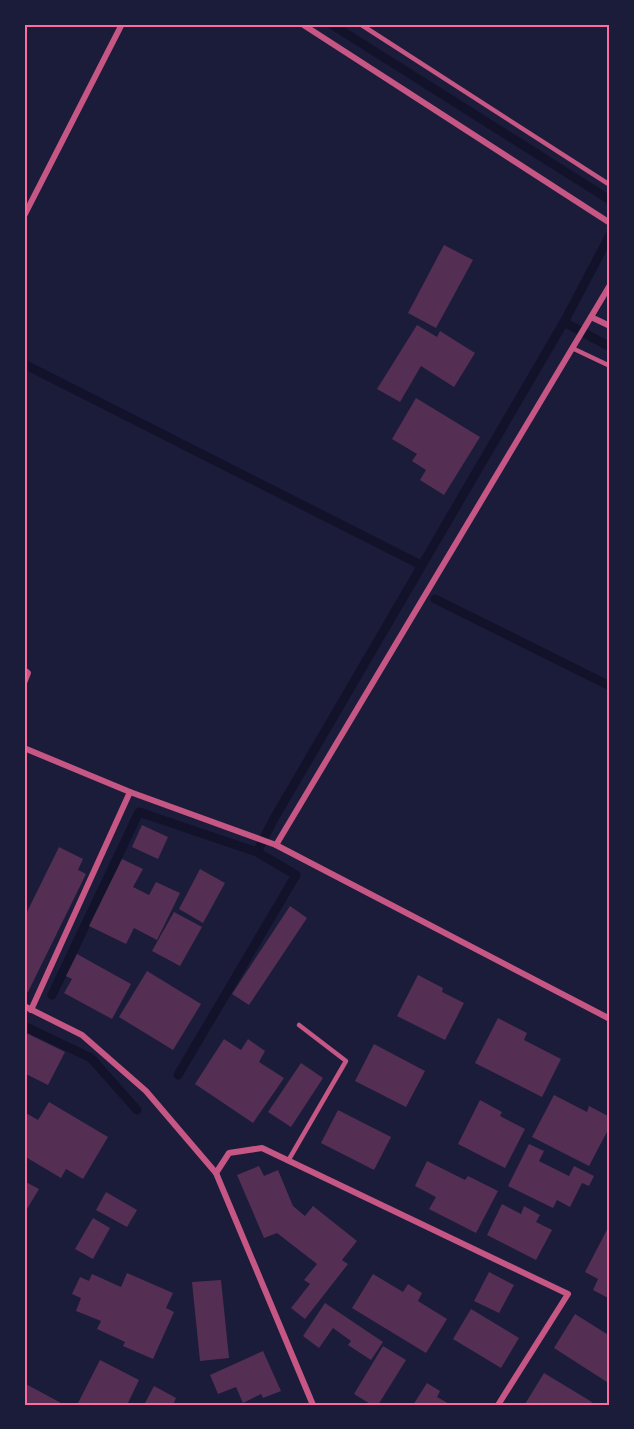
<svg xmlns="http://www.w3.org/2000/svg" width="634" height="1429" font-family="'Noto Sans',sans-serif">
<rect width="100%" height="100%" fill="#1b1b3a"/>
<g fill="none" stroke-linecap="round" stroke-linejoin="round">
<g stroke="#12122b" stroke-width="9">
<polyline points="331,24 610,200"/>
<polyline points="610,235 564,322 610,347"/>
<polyline points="24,364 421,565"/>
<polyline points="435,599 610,686"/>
<polyline points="257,852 272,822 564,322"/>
<polyline points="52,995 139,812 257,852 296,875 178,1075"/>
<polyline points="24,1026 91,1058 137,1110"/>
</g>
</g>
<g fill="#542f53">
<polygon points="444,245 473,260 436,328 408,313"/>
<polygon points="417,325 437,337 440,331 475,353 454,387 421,366 400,402 377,389"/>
<polygon points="416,398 480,437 444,495 420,480 426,470 412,461 417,454 392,439"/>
<polygon points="142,825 168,837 158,859 132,847"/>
<polygon points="59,847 83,859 78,870 86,874 28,992 24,990 24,918"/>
<polygon points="122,859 143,869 133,887 149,895 156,882 180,893 157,940 134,928 126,944 89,926"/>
<polygon points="200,869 225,883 203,923 179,909"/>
<polygon points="290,906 307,918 249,1005 232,994"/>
<polygon points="174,912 202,927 180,966 152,951"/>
<polygon points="77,954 131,984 112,1019 64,993 72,979 66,976"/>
<polygon points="147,971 201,1004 173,1050 119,1017"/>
<polygon points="418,975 443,988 442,992 464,1003 445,1040 397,1016"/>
<polygon points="498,1018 527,1033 524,1040 561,1059 542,1097 475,1063"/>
<polygon points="24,1032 65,1052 48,1085 24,1073"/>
<polygon points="224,1039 241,1050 248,1039 265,1051 259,1062 284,1078 253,1123 195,1084"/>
<polygon points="374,1044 425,1071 406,1107 355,1081"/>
<polygon points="301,1063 323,1078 291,1127 268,1112"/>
<polygon points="554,1095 587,1112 589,1106 610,1117 610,1126 589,1166 532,1137"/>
<polygon points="480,1100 502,1112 500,1116 525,1129 505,1168 458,1144"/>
<polygon points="49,1102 108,1137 83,1179 66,1169 61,1178 24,1156 24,1112 38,1120"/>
<polygon points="338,1110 391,1137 374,1170 321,1143"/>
<polygon points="529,1144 544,1151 539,1161 569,1176 574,1166 594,1176 589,1186 582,1183 570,1207 557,1200 553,1208 508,1186"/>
<polygon points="427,1161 465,1180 468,1176 498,1191 476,1233 429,1209 436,1197 415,1186"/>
<polygon points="259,1166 264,1176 278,1170 293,1206 305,1216 313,1206 357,1241 342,1260 348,1264 305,1319 291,1308 310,1284 304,1280 317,1264 277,1233 264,1238 237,1175"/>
<polygon points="24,1181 39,1189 24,1214"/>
<polygon points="106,1192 137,1210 127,1227 96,1210"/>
<polygon points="502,1204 521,1214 524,1206 540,1215 536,1222 552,1230 536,1260 487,1235"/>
<polygon points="93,1218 110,1228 93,1259 75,1249"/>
<polygon points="610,1224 610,1299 593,1290 598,1279 585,1272"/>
<polygon points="489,1272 514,1285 499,1313 474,1301"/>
<polygon points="127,1273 173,1293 166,1308 174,1312 153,1359 123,1346 125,1342 97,1329 101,1321 76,1311 81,1298 72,1294 80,1277 89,1281 92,1274 121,1287"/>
<polygon points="373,1274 403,1292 408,1284 422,1293 418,1301 447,1319 426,1353 352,1308"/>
<polygon points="221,1280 229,1358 200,1361 192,1282"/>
<polygon points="325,1303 383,1342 371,1360 348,1345 351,1341 333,1328 319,1348 303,1336"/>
<polygon points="471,1309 519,1338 501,1368 453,1339"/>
<polygon points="575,1314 610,1336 610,1384 554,1348"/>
<polygon points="383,1346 406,1360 378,1405 372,1405 354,1394"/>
<polygon points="263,1351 281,1391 263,1398 261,1394 243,1403 236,1387 218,1394 210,1375"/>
<polygon points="100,1360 139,1380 127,1405 77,1405"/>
<polygon points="544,1373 592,1402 590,1405 525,1404"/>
<polygon points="24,1383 61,1403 60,1405 24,1405"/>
<polygon points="427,1383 440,1391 437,1397 451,1405 413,1405"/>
<polygon points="154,1386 176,1398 173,1405 144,1405"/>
</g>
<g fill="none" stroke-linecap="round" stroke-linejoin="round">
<g stroke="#c65784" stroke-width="4.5">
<polyline points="360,24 610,185"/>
<polyline points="572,348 610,366"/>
<polyline points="288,1161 346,1061 299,1025"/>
</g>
<g stroke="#c65784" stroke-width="6">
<polyline points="302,24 610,223"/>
<polyline points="24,216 122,24"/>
<polyline points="591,317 610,326"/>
<polyline points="24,670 28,673 24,683"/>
<polyline points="24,748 130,792 276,845 610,1019"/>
<polyline points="276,845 610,285"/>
<polyline points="24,1006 82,1035 146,1091 216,1173 313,1405"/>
<polyline points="31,1010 130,792"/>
<polyline points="216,1173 229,1153 262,1148 568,1294 498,1405"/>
</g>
</g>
<rect width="634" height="1429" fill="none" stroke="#1b1b3a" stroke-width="51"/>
<rect x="26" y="26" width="582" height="1378" fill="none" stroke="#ff6b9d" stroke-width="2"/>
</svg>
